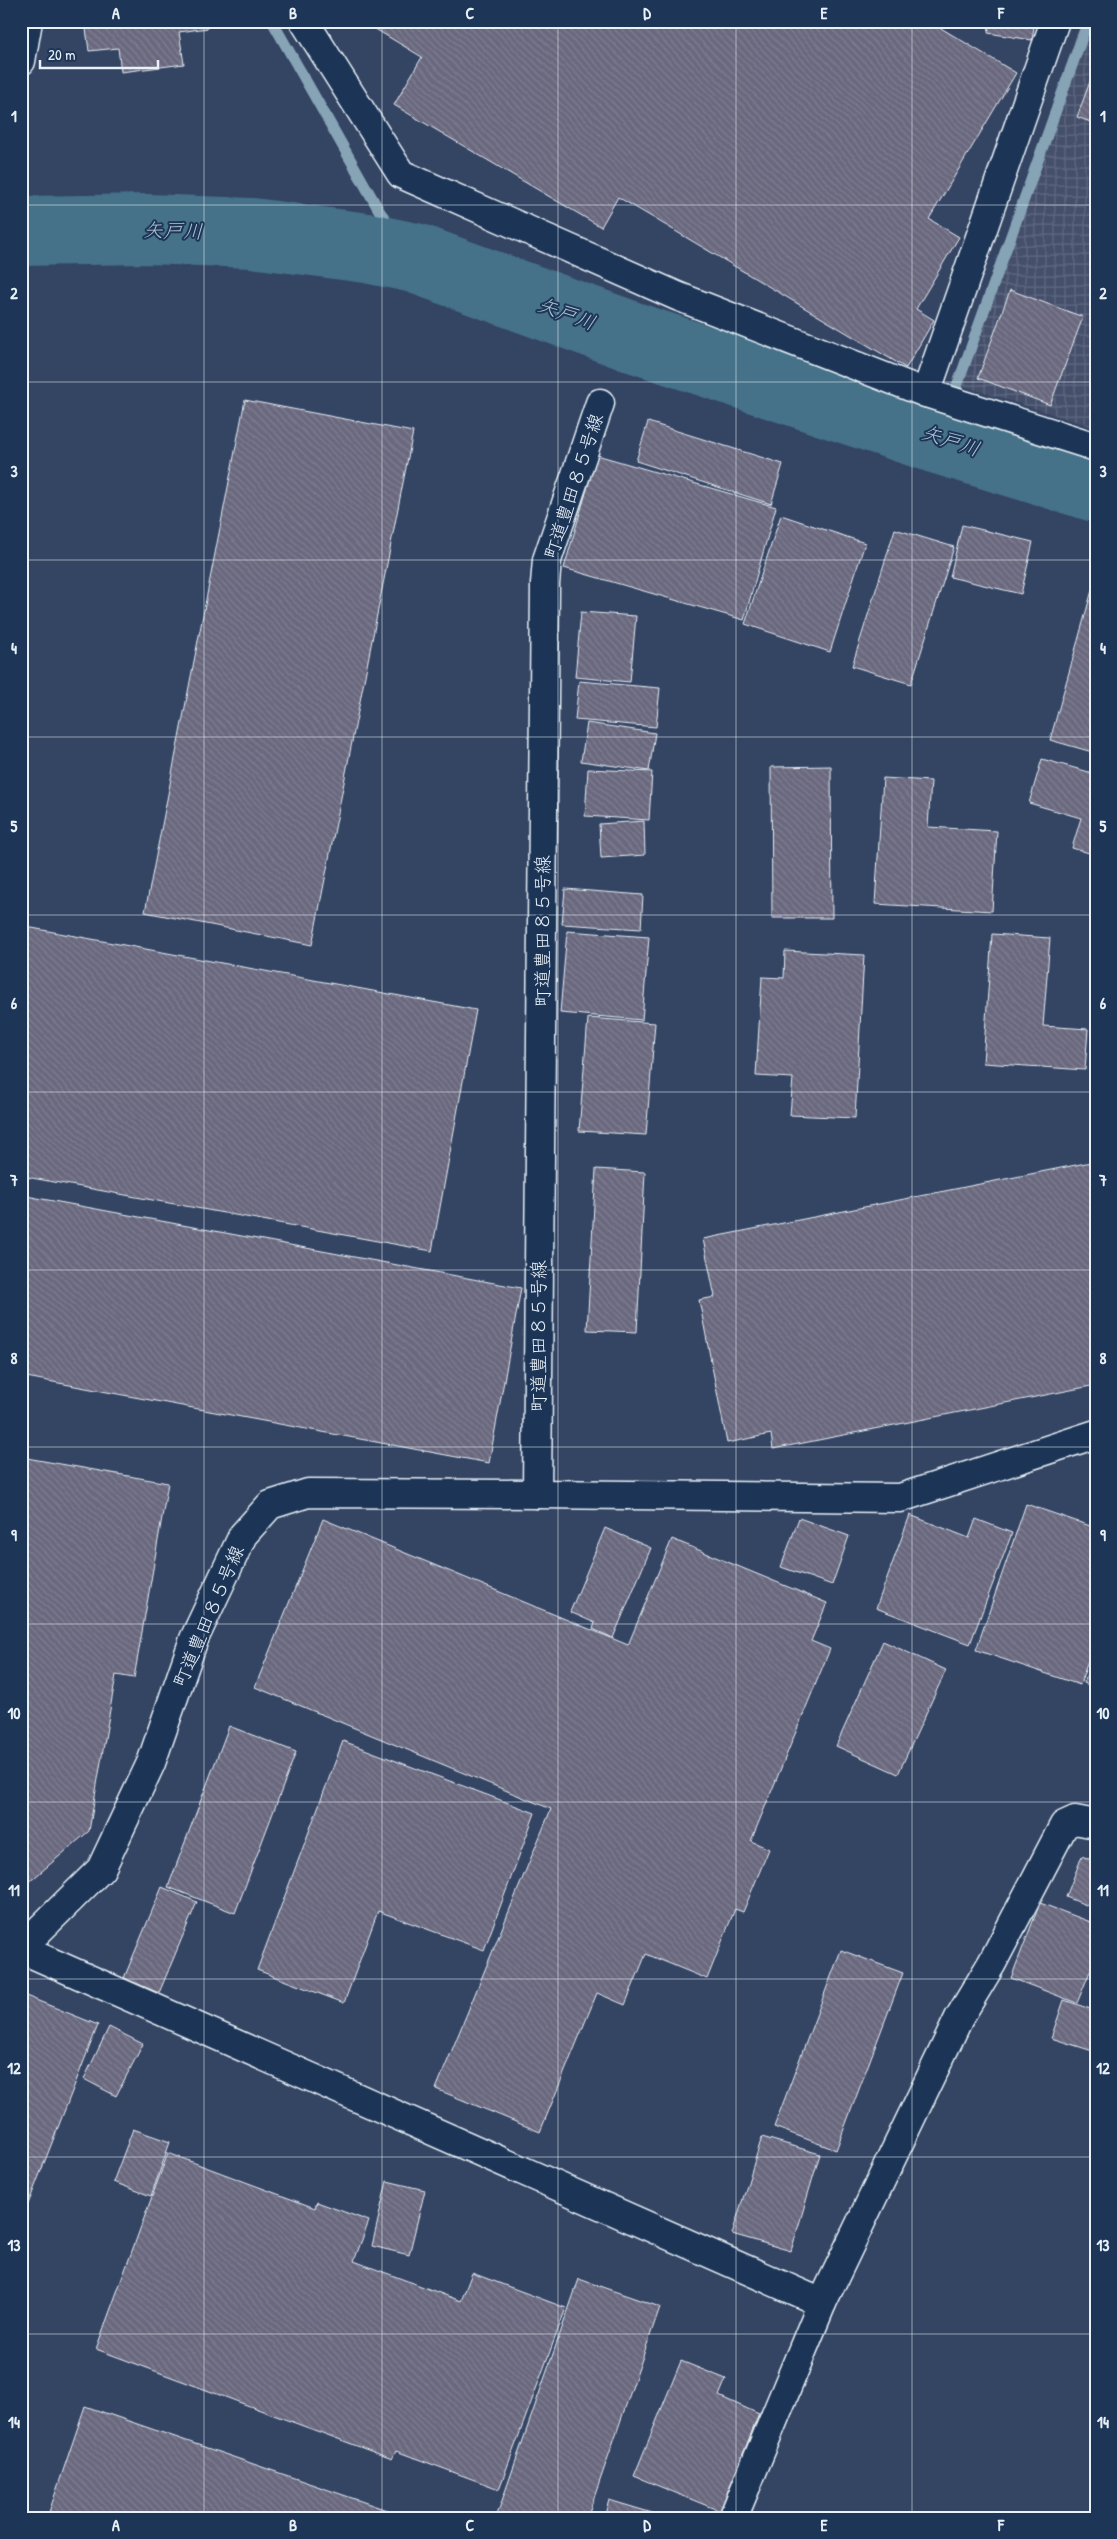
<svg xmlns="http://www.w3.org/2000/svg" width="1117" height="2539" font-family="'Patrick Hand','Klee One',sans-serif">
<defs>
<pattern id="industrial-grid" width="8" height="8" patternUnits="userSpaceOnUse" patternTransform="scale(1.25)"><rect width="8" height="8" fill="#444f6b"/><path d="M0 4h8M4 0v8" fill="none" stroke="#5f6981"/></pattern>
<pattern id="building-back-hatch" width="6" height="6" patternUnits="userSpaceOnUse" patternTransform="scale(1.25)"><rect width="6" height="6" fill="#6a687e"/><path d="M-1 5l2 2M0 0l6 6M5-1l2 2" fill="none" stroke="#7f7e91"/></pattern>
</defs>
<rect width="100%" height="100%" fill="#344463"/>
<filter id="ink" filterUnits="userSpaceOnUse"><feTurbulence type="fractalNoise" baseFrequency=".02" numOctaves="2"/><feDisplacementMap in="SourceGraphic" scale="10" xChannelSelector="R" yChannelSelector="G"/><feConvolveMatrix kernelMatrix="1 2 1 2 8 2 1 2 1" color-interpolation-filters="sRGB"/></filter>
<g filter="url(#ink)">
<polygon fill="url(#industrial-grid)" points="1081,21 1096,21 1096,428 957,384"/>
<g fill="none" stroke-linecap="round" stroke-linejoin="round">
<g stroke="#86a4b5" stroke-width="11">
<polyline points="272,21 380,212 415,258"/>
<polyline points="938,439 1088,21"/>
</g>
<polyline stroke="#457189" stroke-width="70" points="21,231 148,229 252,233 367,248 415,258 630,336 938,439 1096,487"/>
</g>
<g fill="url(#building-back-hatch)" stroke="#e8f1f8">
<polygon points="85,21 208,21 208,28 179,32 184,64 121,72 118,48 89,51"/>
<polygon points="362,21 929,21 1016,73 929,219 959,237 916,309 934,320 906,368 618,197 601,227 394,105 422,57"/>
<polygon points="990,21 1035,21 1032,40 988,33"/>
<polygon points="1095,68 1096,68 1096,124 1077,117"/>
<polygon points="1010,290 1083,317 1050,405 978,378"/>
<polygon points="245,400 413,432 312,945 145,912"/>
<polygon points="648,422 783,464 771,504 636,461"/>
<polygon points="597,455 776,507 744,620 564,568"/>
<polygon points="781,515 865,543 830,652 745,624"/>
<polygon points="962,525 1033,542 1021,594 950,577"/>
<polygon points="895,529 954,547 911,684 852,666"/>
<polygon points="1096,576 1096,753 1050,740"/>
<polygon points="581,612 636,616 630,682 575,677"/>
<polygon points="579,681 660,688 656,727 575,720"/>
<polygon points="587,723 655,733 649,771 581,761"/>
<polygon points="1042,759 1096,774 1096,855 1072,848 1081,818 1029,803"/>
<polygon points="831,766 832,918 772,918 771,767"/>
<polygon points="588,769 652,772 649,820 585,816"/>
<polygon points="883,778 931,781 928,827 997,831 992,911 875,904"/>
<polygon points="644,821 645,855 601,858 599,824"/>
<polygon points="565,889 643,895 641,929 562,924"/>
<polygon points="21,926 476,1010 432,1251 21,1176"/>
<polygon points="567,931 649,937 642,1020 560,1013"/>
<polygon points="992,934 1050,938 1043,1026 1088,1029 1085,1070 983,1063"/>
<polygon points="785,951 864,955 855,1118 790,1115 793,1078 756,1076 762,977 784,978"/>
<polygon points="1096,985 1096,1021 1092,1020"/>
<polygon points="588,1018 655,1023 646,1135 579,1131"/>
<polygon points="1096,1161 1096,1385 773,1449 771,1434 727,1443 699,1300 715,1297 703,1239"/>
<polygon points="596,1169 645,1172 637,1332 587,1330"/>
<polygon points="21,1195 521,1288 489,1463 21,1376"/>
<polygon points="21,1457 168,1483 134,1678 116,1675 89,1831 21,1889"/>
<polygon points="1026,1504 1096,1528 1096,1637 1080,1685 976,1650"/>
<polygon points="910,1515 969,1538 976,1519 1012,1533 970,1644 876,1608"/>
<polygon points="799,1518 849,1536 832,1585 781,1567"/>
<polygon points="323,1519 628,1645 672,1539 827,1603 811,1641 830,1649 751,1841 769,1849 743,1912 735,1909 707,1979 646,1954 625,2005 597,1993 540,2132 436,2089 551,1809 255,1687"/>
<polygon points="605,1528 651,1548 613,1638 593,1629 595,1623 570,1612"/>
<polygon points="883,1641 946,1670 898,1774 836,1746"/>
<polygon points="1096,1650 1096,1688 1084,1683"/>
<polygon points="229,1726 296,1752 235,1913 168,1887"/>
<polygon points="343,1741 535,1813 484,1950 378,1911 344,2003 257,1970"/>
<polygon points="1082,1856 1096,1862 1096,1909 1066,1897"/>
<polygon points="162,1887 197,1902 159,1993 124,1978"/>
<polygon points="1040,1903 1096,1924 1096,1957 1077,2003 1011,1978"/>
<polygon points="841,1950 903,1973 836,2150 774,2127"/>
<polygon points="21,1994 98,2025 21,2222"/>
<polygon points="1064,2000 1096,2011 1096,2052 1051,2038"/>
<polygon points="109,2027 143,2044 116,2096 84,2079"/>
<polygon points="133,2129 170,2142 151,2196 113,2182"/>
<polygon points="762,2137 820,2154 791,2251 732,2234"/>
<polygon points="168,2153 315,2208 317,2202 369,2221 354,2261 461,2301 472,2273 566,2308 499,2489 396,2451 392,2459 96,2349"/>
<polygon points="387,2181 425,2190 409,2255 372,2246"/>
<polygon points="579,2279 660,2307 587,2518 504,2518 497,2515"/>
<polygon points="681,2361 726,2379 719,2396 759,2414 720,2511 634,2476"/>
<polygon points="85,2406 410,2518 47,2518"/>
<polygon points="609,2500 669,2518 604,2518"/>
</g>
<g fill="none" stroke-linecap="round" stroke-linejoin="round">
<defs>
<g id="minor">
<polyline points="304,21 401,174 677,296 926,393 1096,447"/>
<polyline points="926,393 1055,21"/>
<polyline points="537,1494 900,1498 1096,1434"/>
<polyline points="21,1948 101,1869 151,1763 194,1639 243,1535 270,1505 308,1493 537,1494 545,584 547,560 600,403"/>
<polyline points="21,1949 822,2303"/>
<polyline points="733,2518 822,2303 959,2018 992,1963 1064,1825 1075,1820 1096,1824"/>
</g>
<polyline id="tertiary" points="21,61 28,21"/>
</defs>
<use href="#minor" stroke="#e8f1f8" stroke-width="31"/>
<use href="#tertiary" stroke="#e8f1f8" stroke-width="31"/>
<use href="#minor" stroke="#1d3557" stroke-width="28"/>
<use href="#tertiary" stroke="#1d3557" stroke-width="28"/>
</g>
</g>
<path fill="none" stroke="#e8f1f8" stroke-width="1" stroke-opacity="0.55" d="M204,21V2518M382,21V2518M558,21V2518M736,21V2518M912,21V2518M21,205H1096M21,382H1096M21,560H1096M21,737H1096M21,915H1096M21,1092H1096M21,1270H1096M21,1447H1096M21,1624H1096M21,1802H1096M21,1979H1096M21,2157H1096M21,2334H1096"/>
<g text-anchor="middle" dominant-baseline="central" stroke-width="4" stroke-linejoin="round" paint-order="stroke">
<g font-size="19" fill="#e8f1f8" stroke="#1d3557">
<text transform="translate(573 486) rotate(-72)">町道豊田８５号線</text>
<text transform="translate(542 931) rotate(-90)">町道豊田８５号線</text>
<text transform="translate(538 1336) rotate(-90)">町道豊田８５号線</text>
<text transform="translate(208 1616) rotate(-67)">町道豊田８５号線</text>
</g>
<g font-size="20" font-style="italic" fill="#afc4d1" stroke="#1d3557">
<text transform="translate(173 230) rotate(2)">矢戸川</text>
<text transform="translate(567 313) rotate(20)">矢戸川</text>
<text transform="translate(951 440) rotate(18)">矢戸川</text>
</g>
</g>
<rect width="1117" height="2539" fill="none" stroke="#1d3557" stroke-width="55"/>
<path d="M40 60v8h118v-8" fill="none" stroke="#e8f1f8" stroke-width="2.5"/>
<text x="48" y="60" font-size="15" fill="#e8f1f8" stroke="#1d3557" stroke-width="4" paint-order="stroke">20 m</text>
<rect x="28" y="28" width="1062" height="2484" fill="none" stroke="#e8f1f8" stroke-width="2"/>
<g font-size="16" text-anchor="middle" font-weight="bold" fill="#e8f1f8">
<text x="116" y="19">A</text>
<text x="293" y="19">B</text>
<text x="470" y="19">C</text>
<text x="647" y="19">D</text>
<text x="824" y="19">E</text>
<text x="1001" y="19">F</text>
<text x="14" y="122">1</text>
<text x="1103" y="122">1</text>
<text x="14" y="299">2</text>
<text x="1103" y="299">2</text>
<text x="14" y="477">3</text>
<text x="1103" y="477">3</text>
<text x="14" y="654">4</text>
<text x="1103" y="654">4</text>
<text x="14" y="832">5</text>
<text x="1103" y="832">5</text>
<text x="14" y="1009">6</text>
<text x="1103" y="1009">6</text>
<text x="14" y="1186">7</text>
<text x="1103" y="1186">7</text>
<text x="14" y="1364">8</text>
<text x="1103" y="1364">8</text>
<text x="14" y="1541">9</text>
<text x="1103" y="1541">9</text>
<text x="14" y="1719">10</text>
<text x="1103" y="1719">10</text>
<text x="14" y="1896">11</text>
<text x="1103" y="1896">11</text>
<text x="14" y="2074">12</text>
<text x="1103" y="2074">12</text>
<text x="14" y="2251">13</text>
<text x="1103" y="2251">13</text>
<text x="14" y="2428">14</text>
<text x="1103" y="2428">14</text>
<text x="116" y="2531">A</text>
<text x="293" y="2531">B</text>
<text x="470" y="2531">C</text>
<text x="647" y="2531">D</text>
<text x="824" y="2531">E</text>
<text x="1001" y="2531">F</text>
</g>
</svg>
